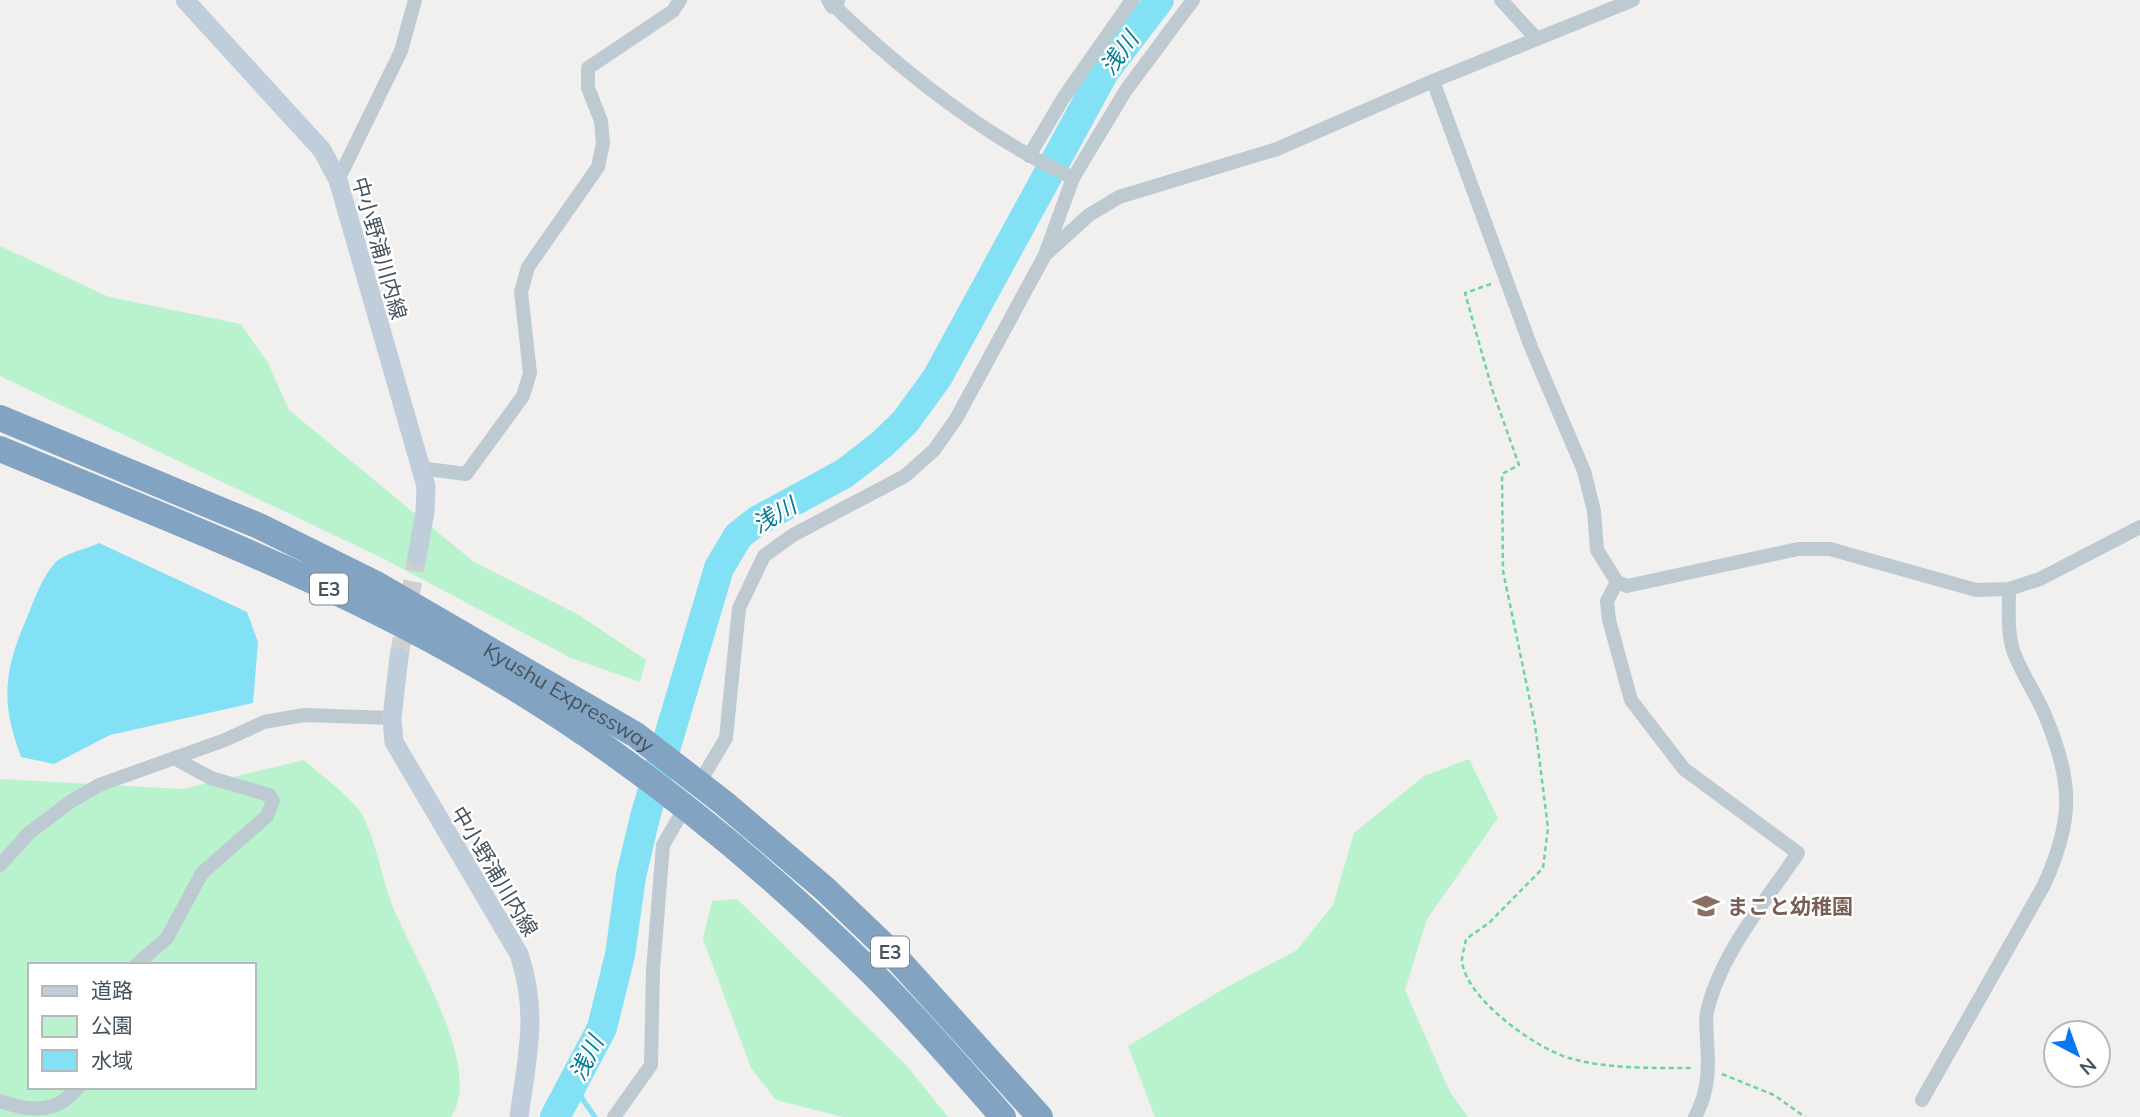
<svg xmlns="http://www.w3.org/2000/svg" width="2140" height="1117" font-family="Mulish,'Noto Sans JP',sans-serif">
<rect width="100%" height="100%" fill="#f2efef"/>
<g fill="#b9f3cd" fill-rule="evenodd">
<polygon points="0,246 109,297 241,324 268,363 289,410 474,562 579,615 646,660 640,682 571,658 380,557 0,376"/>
<polygon points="1469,759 1498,818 1427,919 1405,990 1450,1092 1468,1117 1155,1117 1128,1046 1225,988 1297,950 1333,905 1354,833 1424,776"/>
<path d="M304,760C319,774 354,799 363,816C376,842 381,874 391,902C410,952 485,1068 451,1117H0V779L183,789ZM30,965H254V1087H30Z"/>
<polygon points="737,899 906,1065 948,1117 843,1117 776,1100 751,1068 703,939 712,901"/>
</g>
<path fill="#82e1f4" d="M99,543L247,612L258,642L253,703L110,735L54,764L21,757C0,701 4,670 28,615C34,599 43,576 55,563C64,553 87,549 99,543Z"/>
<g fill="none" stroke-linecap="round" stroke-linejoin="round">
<polyline stroke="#82e1f4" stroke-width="5" points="576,1080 583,1100 595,1117"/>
<polyline stroke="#82e1f4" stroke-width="30" points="555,1117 602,1028 620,955 631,876 645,817 719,568 738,536 757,521 845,473 881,445 905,422 937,378 1104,72 1159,0"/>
<polyline stroke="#cfd0d2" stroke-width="19" stroke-dasharray="19 10" stroke-linecap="butt" points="399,657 417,557"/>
<g stroke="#6ed49e" stroke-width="2.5" stroke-dasharray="5 3.5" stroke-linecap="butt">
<path d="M1491,284L1465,293L1492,389L1519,465L1502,474L1503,571L1535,725L1548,828L1543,868L1489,923L1466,939C1465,946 1462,954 1462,960C1464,998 1537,1049 1569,1058C1607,1069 1653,1068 1692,1068"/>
<polyline points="1722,1074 1774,1095 1805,1117"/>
</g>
<g stroke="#becad2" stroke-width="14">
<path d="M828,0C900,70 982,135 1073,178"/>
<polyline points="1501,0 1536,38"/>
<polyline points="1433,81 1531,347 1584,471 1594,511 1597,550 1617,582 1627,586 1798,549 1830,549 1976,590 2009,589 2040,579 2140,527"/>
<polyline points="1029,156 1064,97 1132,0"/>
<polyline points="338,180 401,51 415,0"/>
<polyline points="1046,254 1089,215 1119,197 1277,149 1433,81 1633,0"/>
<polyline points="420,468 466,474 523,396 530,373 521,292 528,267 598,167 603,143 601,121 588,88 588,68 673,11 680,0"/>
<path d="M1617,582L1607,601L1609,620L1631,700L1684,769L1798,853C1765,902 1720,954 1707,1012C1705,1021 1707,1030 1707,1039C1709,1068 1709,1091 1695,1117"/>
<polyline points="697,787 726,738 739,608 764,556 793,535 905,476 934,450 956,419 1045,255 1073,178 1126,90 1193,0"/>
<polyline points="0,865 29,833 70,802 99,785 225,740 264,722 304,715 392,718"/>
<polyline points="136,965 167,938 202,873 267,816 273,801 269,795 211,778 176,759"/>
<path d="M1922,1100L2044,885C2074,819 2073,783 2045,715C2036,694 2022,674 2014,653C2007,634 2009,609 2009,589"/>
<path d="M0,1101C29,1111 57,1115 78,1087"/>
<polyline points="614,1117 651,1065 653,970 663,845 687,804"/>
</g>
<polyline stroke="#becad2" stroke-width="18" points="833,5 836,0"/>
<g stroke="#c0cdda" stroke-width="19">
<polyline points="185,0 322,150 338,180 426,486 425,512 417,557"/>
<path d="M399,657L392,718L394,742L519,954C539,1014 527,1057 519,1117"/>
</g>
<g stroke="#82a4c2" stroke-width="26">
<path id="s1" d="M0,418L259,526L378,585L636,735L724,803L825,889L891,952L1040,1117"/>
<path d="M0,449C161,516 323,577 474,664C619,747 753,855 871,972C917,1018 960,1068 1003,1117"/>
</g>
</g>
<defs>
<symbol id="school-bare" viewBox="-9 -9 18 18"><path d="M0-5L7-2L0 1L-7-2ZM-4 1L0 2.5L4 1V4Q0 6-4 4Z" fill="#8d6e63" stroke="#fff" stroke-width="2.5" paint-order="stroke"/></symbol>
</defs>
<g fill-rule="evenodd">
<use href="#school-bare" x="1687" y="887" width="38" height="38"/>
</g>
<g text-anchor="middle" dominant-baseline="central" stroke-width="5" stroke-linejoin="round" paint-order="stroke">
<g fill="#fff" stroke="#7d878e" stroke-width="2">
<rect x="310" y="573.5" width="38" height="31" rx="5"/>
<rect x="871" y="936.5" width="38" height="31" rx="5"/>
</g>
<g font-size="19" font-weight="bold" fill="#45535e">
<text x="329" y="589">E3</text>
<text x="890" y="952">E3</text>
</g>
<g font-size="21" fill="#45535e" stroke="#fff">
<text transform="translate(380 248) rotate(74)">中小野浦川内線</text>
<text stroke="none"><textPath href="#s1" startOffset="635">Kyushu Expressway</textPath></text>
<text transform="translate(495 871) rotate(59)">中小野浦川内線</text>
</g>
<g font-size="21" font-weight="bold" fill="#785e54" stroke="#fff" text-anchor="start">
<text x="1727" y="906">まこと幼稚園</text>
</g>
<g font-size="23" font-style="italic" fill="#037c95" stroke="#fff">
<text transform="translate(1119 53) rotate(-54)">浅川</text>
<text transform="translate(774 515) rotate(-30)">浅川</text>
<text transform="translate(586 1058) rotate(-63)">浅川</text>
</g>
</g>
<rect x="28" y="963" width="228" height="126" fill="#ffffff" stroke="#b5babf" stroke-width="2"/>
<rect x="42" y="986" width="35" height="10" fill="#c0cdda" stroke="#b5babf" stroke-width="2"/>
<text x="91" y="998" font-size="21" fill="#45535e">道路</text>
<rect x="42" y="1016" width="35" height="21" fill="#b9f3cd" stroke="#b5babf" stroke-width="2"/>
<text x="91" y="1033" font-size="21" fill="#45535e">公園</text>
<rect x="42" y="1050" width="35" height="21" fill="#82e1f4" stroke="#b5babf" stroke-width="2"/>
<text x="91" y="1068" font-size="21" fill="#45535e">水域</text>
<g transform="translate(2077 1054) rotate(139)"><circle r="33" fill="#ffffff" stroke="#b5babf" stroke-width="2"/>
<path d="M0-5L12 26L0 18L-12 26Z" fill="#0877f2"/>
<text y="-10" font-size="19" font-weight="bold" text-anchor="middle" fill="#45535e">N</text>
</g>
</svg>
